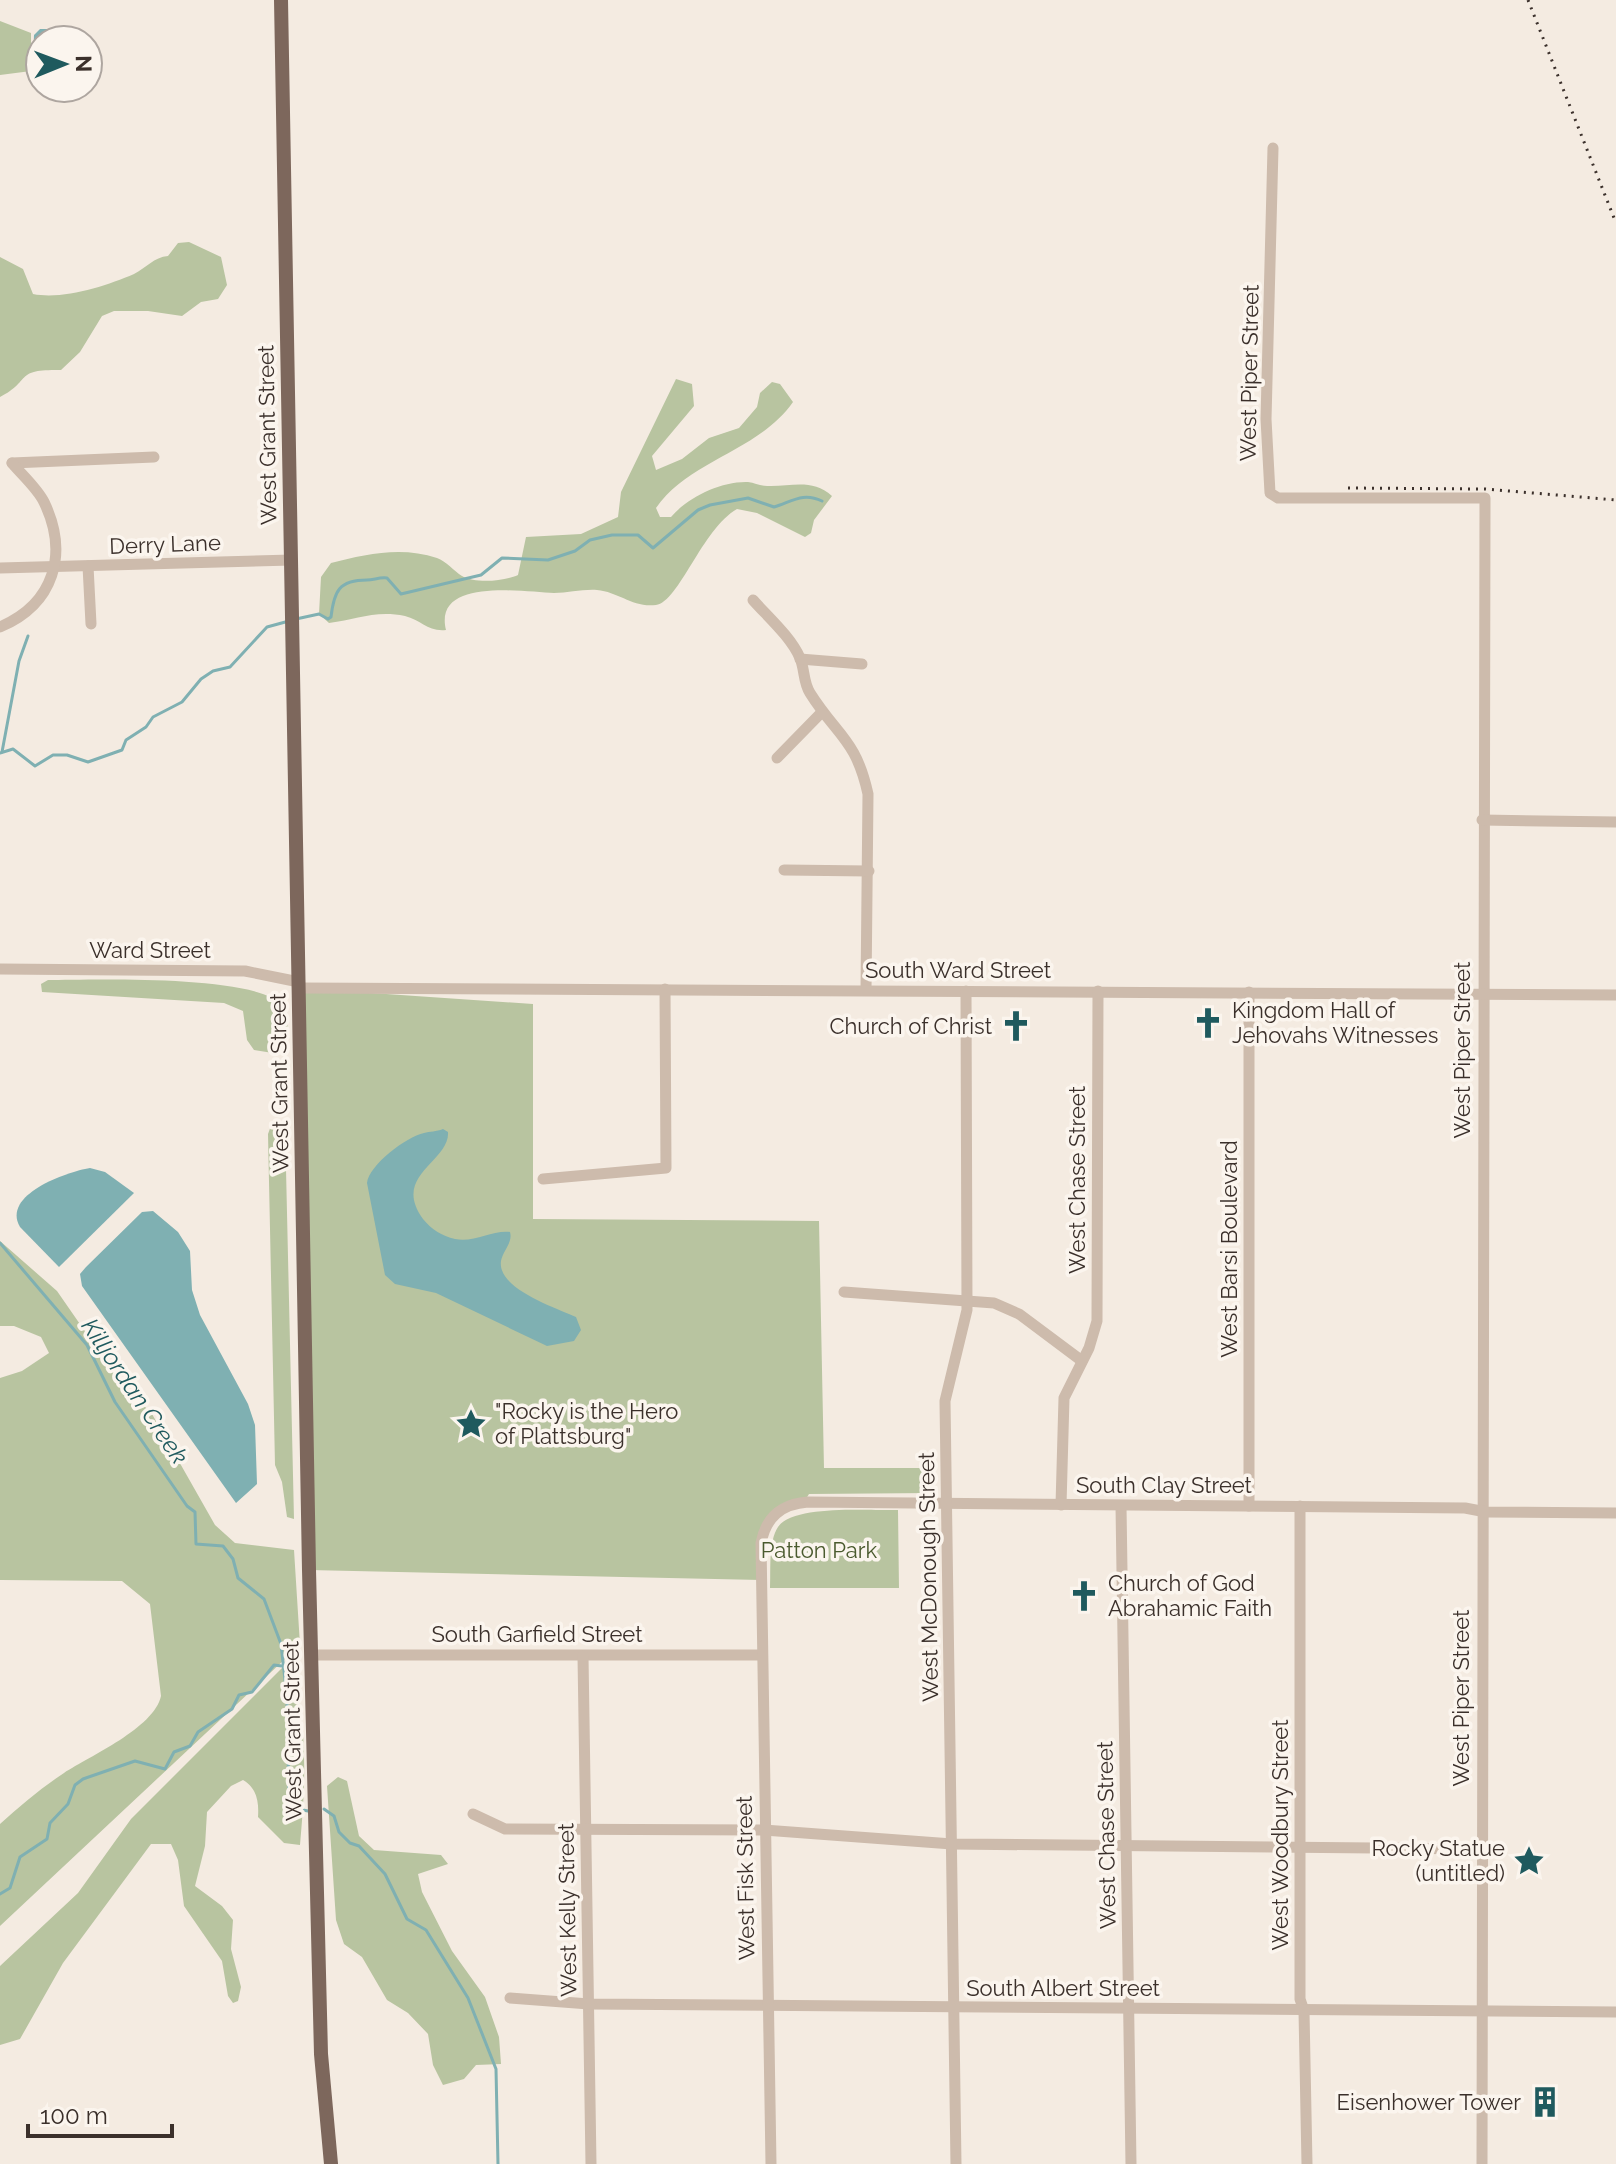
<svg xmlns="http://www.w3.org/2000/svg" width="1616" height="2164" font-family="Raleway,sans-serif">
<rect width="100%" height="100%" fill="#f4ebe1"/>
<g fill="#b8c4a0">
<polygon points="0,21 31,33 31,71 0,75"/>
<path d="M0,174V257L23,269L33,294C63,300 106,286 134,274C146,268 154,257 168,256L178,243L189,242L221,257L227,285L218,299L201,302L182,316L148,311H114L102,316L80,352L61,370C13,369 33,380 0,397Z"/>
<path d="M676,379L692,384L694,406L652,456L656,470L682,459L709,438L739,428L757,407L760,393L772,382L780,384L793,402C759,451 689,460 656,508L660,517H671C688,497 721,481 748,482C755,483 760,486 767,486C791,487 812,478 832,496L814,520L811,533L805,537L757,513L737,509C702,529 679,602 656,605C633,608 619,592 597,590C583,589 568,593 554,593C524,592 433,577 446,630C428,632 421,620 405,616C374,610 357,620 329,623L319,614L321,577L331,563C365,554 402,546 437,558C446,561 454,571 462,576C476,584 504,581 518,575L526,537L581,534L618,517L621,492Z"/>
<path d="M48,980C92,980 258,974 283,1006C291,1016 286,1036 286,1048L279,1054L254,1050L247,1040L243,1011L224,1003L42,992L41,984Z"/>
<polygon points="299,988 533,1004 533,1219 819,1221 824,1468 933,1468 933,1493 809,1494 804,1502 769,1521 761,1580 309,1570"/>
<polygon points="272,1123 285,1125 294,1519 287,1517 282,1482 275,1465 268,1134"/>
<path d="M0,1241L57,1291L118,1379L152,1414L215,1525L235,1543L294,1550L300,1645L0,1926V1824C20,1806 41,1788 64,1773C90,1756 154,1728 161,1696L150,1604L122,1581L0,1580V1378L22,1371L49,1353L41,1337L14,1326H0Z"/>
<path d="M898,1510L899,1588H770C771,1571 768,1542 778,1527C793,1504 872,1511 898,1510Z"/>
<path d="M287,1663C310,1713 305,1790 300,1845L284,1843L258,1817C259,1802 257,1788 243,1780L231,1786L207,1812L205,1846L195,1886L222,1906L233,1920L231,1949L241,1987L238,2001L233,2003L228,1996L222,1961L184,1906L178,1860L171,1844H151L63,1963L20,2039L0,2045V1966L78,1893L131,1819Z"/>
<polygon points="338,1777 347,1781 359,1836 374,1850 441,1855 448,1864 418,1874 422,1892 452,1951 485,1997 499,2037 501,2064 476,2065 464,2079 443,2085 433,2065 428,2034 408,2013 387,2000 362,1957 344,1944 336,1920 327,1786"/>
</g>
<g fill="#7fb0b2">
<path d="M40,29C62,29 85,28 98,49L88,68V40H40V88H69C33,119 33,55 34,35Z"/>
<path d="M443,1129L448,1132C450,1162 391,1175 423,1219C431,1229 442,1236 455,1239C474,1243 492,1230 510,1232C513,1243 503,1250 501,1261C497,1289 557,1308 576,1317L581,1330L574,1341L547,1346L436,1293L395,1284L385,1275L367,1183C369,1165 406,1137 424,1133C430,1131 436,1132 443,1129Z"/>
<path d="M90,1168L105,1172L134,1193L59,1267L20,1227C1,1195 66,1172 90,1168Z"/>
<polygon points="153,1211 178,1232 190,1251 192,1290 200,1315 248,1404 255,1425 257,1484 236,1503 82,1286 80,1274 86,1267 142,1212"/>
</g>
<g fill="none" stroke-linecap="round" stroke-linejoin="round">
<g stroke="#7fb0b2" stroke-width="3">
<path d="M296,619L319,614L328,619L331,617C334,591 339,580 367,580C374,580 379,577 387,578L401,594L481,575L502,558L548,560L575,551L590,540L612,535H638L653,548L698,510L710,505L748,498L774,507C793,501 803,492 822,501"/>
<polyline points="2,752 19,661 28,636"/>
<polyline points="0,753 13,749 35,766 53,755 67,755 88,762 122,750 126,740 146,727 153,717 182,702 201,679 213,671 230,667 267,627 289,621"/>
<polyline points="0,1243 87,1345 115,1402 187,1506 195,1512 196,1544 223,1546 233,1559 238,1578 264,1599 281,1644 287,1698 289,1798 298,1809 308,1811"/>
<polyline points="324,1809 334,1816 339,1832 350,1843 359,1846 385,1874 407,1919 426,1930 468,1998 496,2069 498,2164"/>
<polyline points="0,1894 10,1888 20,1857 47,1839 50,1823 68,1804 75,1785 83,1779 135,1761 165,1769 174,1752 190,1746 198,1732 232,1709 239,1695 252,1692 274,1665 282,1666"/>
</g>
<g stroke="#cdbbac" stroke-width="11">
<polyline points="1273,148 1266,419 1270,493 1278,498 1485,498 1482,2164"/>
<polyline points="12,463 154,457"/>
<polyline points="88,566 91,624"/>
<polyline points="0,568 292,560"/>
<path d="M753,600C768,617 791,637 800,658C805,670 803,682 810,693C837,736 856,739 868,794L866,990"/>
<path d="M0,627C54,604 69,554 44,502C37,488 22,475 12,463"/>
<polyline points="800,659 862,664"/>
<polyline points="777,758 822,712"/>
<polyline points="1482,820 1616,822"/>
<polyline points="784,870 869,871"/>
<polyline points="0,969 245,971 299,982"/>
<polyline points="299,988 1616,995"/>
<polyline points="543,1179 666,1168 665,989"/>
<polyline points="844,1292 994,1303 1019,1314 1082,1361"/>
<polyline points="1061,1505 1064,1398 1089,1348 1097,1321 1098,991"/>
<polyline points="1121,1506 1131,2164"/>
<polyline points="1249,1506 1249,992"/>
<polyline points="1300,1506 1300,1999 1304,2011 1307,2164"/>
<polyline points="312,1655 761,1655"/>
<polyline points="583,1656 591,2164"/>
<polyline points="473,1814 505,1829 764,1830 952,1844 1480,1849"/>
<polyline points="510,1998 589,2004 1616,2012"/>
<path d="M771,2164L761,1543C766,1517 781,1504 808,1502L1465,1508L1486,1512L1616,1513"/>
<polyline points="956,2164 945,1401 967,1310 966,991"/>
</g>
<polyline stroke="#7d675c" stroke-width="14" points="281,0 309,1570 321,2054 331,2164"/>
<g stroke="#3b302b" stroke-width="3" stroke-dasharray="2 6" stroke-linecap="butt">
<polyline points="1528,0 1616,223"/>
<polyline points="1348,488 1485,489 1616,500"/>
</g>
</g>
<defs>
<symbol id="church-bare" viewBox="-9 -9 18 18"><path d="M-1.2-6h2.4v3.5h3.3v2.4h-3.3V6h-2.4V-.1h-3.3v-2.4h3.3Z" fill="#1f5a5e" stroke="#fbf5ee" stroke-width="2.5" paint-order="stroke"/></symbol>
<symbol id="sight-bare" viewBox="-9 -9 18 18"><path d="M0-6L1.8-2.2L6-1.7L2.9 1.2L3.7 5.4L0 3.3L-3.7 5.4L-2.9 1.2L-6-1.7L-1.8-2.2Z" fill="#1f5a5e" stroke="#fbf5ee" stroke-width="2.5" paint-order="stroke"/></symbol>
<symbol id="building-bare" viewBox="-9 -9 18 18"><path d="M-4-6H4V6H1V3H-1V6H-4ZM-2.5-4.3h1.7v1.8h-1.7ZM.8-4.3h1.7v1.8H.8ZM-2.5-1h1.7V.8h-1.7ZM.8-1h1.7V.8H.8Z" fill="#1f5a5e" stroke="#fbf5ee" stroke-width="2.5" paint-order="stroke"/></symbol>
</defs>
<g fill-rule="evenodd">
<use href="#church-bare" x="1186" y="1001" width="44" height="44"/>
<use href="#church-bare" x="994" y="1004" width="44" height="44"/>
<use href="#sight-bare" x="449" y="1402" width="44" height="44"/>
<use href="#church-bare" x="1062" y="1574" width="44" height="44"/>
<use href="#sight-bare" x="1507" y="1839" width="44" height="44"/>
<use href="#building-bare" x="1523" y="2080" width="44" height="44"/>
</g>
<g text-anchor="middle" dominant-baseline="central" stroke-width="7" stroke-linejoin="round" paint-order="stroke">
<g font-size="22" fill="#3b302b" stroke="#fbf5ee">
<text transform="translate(1249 373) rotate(-89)">West Piper Street</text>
<text transform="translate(267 435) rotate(-91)">West Grant Street</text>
<text transform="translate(165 544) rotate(-2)">Derry Lane</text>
<text x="150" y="950">Ward Street</text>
<text x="958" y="970">South Ward Street</text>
<text transform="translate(1462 1050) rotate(-90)">West Piper Street</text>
<text transform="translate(279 1083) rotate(-91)">West Grant Street</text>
<text transform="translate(1077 1180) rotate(-90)">West Chase Street</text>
<text transform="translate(1229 1249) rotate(-90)">West Barsi Boulevard</text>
<text x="1164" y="1485">South Clay Street</text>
<text transform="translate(928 1577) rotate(-91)">West McDonough Street</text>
<text x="537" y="1634">South Garfield Street</text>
<text transform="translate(1461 1698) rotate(-90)">West Piper Street</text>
<text transform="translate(292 1731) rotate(-91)">West Grant Street</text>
<text transform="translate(1106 1835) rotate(-91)">West Chase Street</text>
<text transform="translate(1280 1835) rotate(-90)">West Woodbury Street</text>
<text transform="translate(745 1878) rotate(-91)">West Fisk Street</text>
<text transform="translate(567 1910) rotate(-91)">West Kelly Street</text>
<text x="1063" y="1988">South Albert Street</text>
</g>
<g font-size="22" fill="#3b302b" stroke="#fbf5ee" text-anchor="start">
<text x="1232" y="1010">Kingdom Hall of<tspan x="1232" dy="25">Jehovahs Witnesses</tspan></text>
<text x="992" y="1026" text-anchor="end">Church of Christ</text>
<text x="495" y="1411">"Rocky is the Hero<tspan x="495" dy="25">of Plattsburg"</tspan></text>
<text x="1108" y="1583">Church of God<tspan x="1108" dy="25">Abrahamic Faith</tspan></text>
<text x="1505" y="1848" text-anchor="end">Rocky Statue<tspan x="1505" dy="25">(untitled)</tspan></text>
<text x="1521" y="2102" text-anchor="end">Eisenhower Tower</text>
</g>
<g font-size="22" fill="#4a5a2e" stroke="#fbf5ee">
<text x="819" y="1550">Patton Park</text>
</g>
<g font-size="24" font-style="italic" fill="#1f5a5e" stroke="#fbf5ee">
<text transform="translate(135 1391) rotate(56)">Killjordan Creek</text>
</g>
</g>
<g transform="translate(64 64) rotate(89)"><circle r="38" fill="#fbf5ee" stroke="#aea6a0" stroke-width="2"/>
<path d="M0-6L14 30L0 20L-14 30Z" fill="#1f5a5e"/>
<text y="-12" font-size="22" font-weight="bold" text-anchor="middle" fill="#3b302b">N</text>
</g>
<path d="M28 2124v12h144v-12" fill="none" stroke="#3b302b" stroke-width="4"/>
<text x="40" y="2124" font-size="24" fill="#3b302b" stroke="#fbf5ee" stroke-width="6" paint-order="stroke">100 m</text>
</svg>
